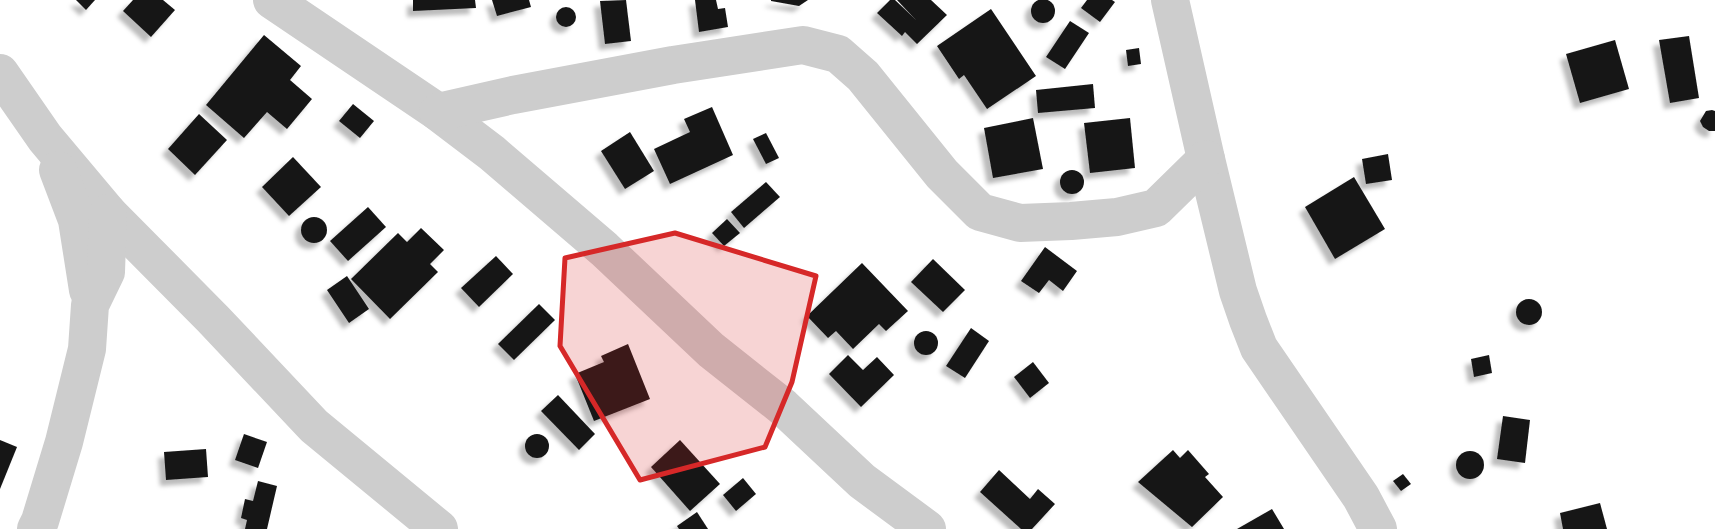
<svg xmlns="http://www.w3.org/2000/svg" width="1715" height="529" font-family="Jost,sans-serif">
<defs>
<filter id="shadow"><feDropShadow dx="-6" dy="6" stdDeviation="2" flood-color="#0004"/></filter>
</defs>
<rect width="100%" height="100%" fill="#fff"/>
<g fill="#171717" filter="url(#shadow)">
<circle cx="1043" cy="11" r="12"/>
<polygon points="76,0 95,0 86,10"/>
<polygon points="133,0 163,0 175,10 151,37 123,11"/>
<polygon points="413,0 475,0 476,8 413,11"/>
<polygon points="492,0 529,0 531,7 497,16"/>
<polygon points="626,0 631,41 605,44 600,1"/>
<polygon points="695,0 716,0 718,9 725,8 728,27 699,32"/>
<polygon points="771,0 808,0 799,6 771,1"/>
<polygon points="890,0 895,0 916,20 897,0 931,0 947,15 917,44 905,32 902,36 877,13"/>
<polygon points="1087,0 1112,0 1115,2 1100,22 1081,8"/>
<circle cx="566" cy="17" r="10"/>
<polygon points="991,9 1036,76 987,109 964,75 959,79 937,46"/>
<polygon points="1070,21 1089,33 1065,69 1046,57"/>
<polygon points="264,35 301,66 290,80 312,99 287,129 267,112 244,138 206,105"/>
<polygon points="1689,36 1699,98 1670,103 1659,40"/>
<polygon points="1615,40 1629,89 1580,103 1566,54"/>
<polygon points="1139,48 1141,64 1128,66 1126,50"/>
<polygon points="1093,84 1095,108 1038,113 1036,90"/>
<polygon points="353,104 374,121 360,138 339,121"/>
<polygon points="712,107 733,155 670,184 654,149 690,132 684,119"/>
<polygon points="1712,110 1715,111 1715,131 1709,131 1703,127 1700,121 1706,111"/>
<polygon points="199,114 227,140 195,175 168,149"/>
<polygon points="1033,118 1043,169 993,178 984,128"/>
<polygon points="1130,118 1135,168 1090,173 1084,123"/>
<polygon points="630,132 654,171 625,189 601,151"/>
<polygon points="766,133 779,158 766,164 753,139"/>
<polygon points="1388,154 1392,180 1366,184 1362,159"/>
<polygon points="293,157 321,187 289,216 262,187"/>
<circle cx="1072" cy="182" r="12"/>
<polygon points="1354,177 1385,229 1335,259 1305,207"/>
<polygon points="766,182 780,197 744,228 731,212"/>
<polygon points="368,207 386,227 348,261 330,241"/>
<circle cx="314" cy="230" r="13"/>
<polygon points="727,219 740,233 724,246 712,233"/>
<polygon points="421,228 444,250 430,264 438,272 390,319 351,279 398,233 407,242"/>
<polygon points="1045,247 1077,271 1063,291 1049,280 1039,293 1021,281"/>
<polygon points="496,256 513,274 479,307 461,288"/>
<polygon points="933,259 965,290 943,312 911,282"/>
<polygon points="862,263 908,311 886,331 879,324 853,349 836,331 828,338 807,316"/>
<polygon points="347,276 369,309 349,323 327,290"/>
<circle cx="1529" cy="312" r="13"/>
<polygon points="539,304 555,320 514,360 498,344"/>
<polygon points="971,328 989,341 965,378 946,366"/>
<circle cx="926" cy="343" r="12"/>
<polygon points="628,344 650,399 594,421 575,374 604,362 601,356"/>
<polygon points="848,355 863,370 877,357 894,375 861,407 829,374"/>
<polygon points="1489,355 1492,373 1474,377 1471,359"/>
<polygon points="1033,362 1049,383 1030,398 1014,377"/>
<polygon points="558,395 595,434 579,450 541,411"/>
<polygon points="1503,416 1530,420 1525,463 1497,459"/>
<circle cx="537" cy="446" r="12"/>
<polygon points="244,434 267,442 258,468 235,460"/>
<polygon points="0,440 17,447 0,489"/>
<polygon points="680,440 720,484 690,511 651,467"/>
<polygon points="206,449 208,477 166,480 164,452"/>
<polygon points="1173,450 1180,458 1188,450 1209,474 1205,477 1223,497 1192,527 1138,482"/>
<circle cx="1470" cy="465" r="14"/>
<polygon points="999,470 1030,499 1038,489 1055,504 1032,529 1021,529 980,492"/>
<polygon points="1403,474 1411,484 1401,491 1393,481"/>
<polygon points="743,478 756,494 736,511 723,495"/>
<polygon points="258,481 277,486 267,529 245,529 247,520 241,518 245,499 253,501"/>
<polygon points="1600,503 1607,529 1563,529 1560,513"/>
<polygon points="1272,509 1284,529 1237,529"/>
<polygon points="697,512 708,529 679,529 677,526"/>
</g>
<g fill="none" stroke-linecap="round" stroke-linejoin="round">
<g stroke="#cdcdcd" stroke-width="38">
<polyline points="272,0 438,112 492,153 604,249 711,350 783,407 862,481 927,529"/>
<polyline points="1170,0 1206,159 1238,291 1248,320 1259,348 1361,497 1378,529"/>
<polyline points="0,73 45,138 108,213 213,319 314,426 439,529"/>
<polyline points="438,112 513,95 673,65 803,45 838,54 863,76 942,174 980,212 1020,223 1071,221 1117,217 1156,208 1206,159"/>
<polyline points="58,170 77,220 88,290"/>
<polyline points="36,529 40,521 64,442 87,349 90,305 106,272 108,213"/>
</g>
</g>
<path fill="#d62828" fill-opacity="0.2" stroke="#d62828" stroke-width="5" stroke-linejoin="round" d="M675,233L816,276L792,382L765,447L640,480L560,346L565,258Z"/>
</svg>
